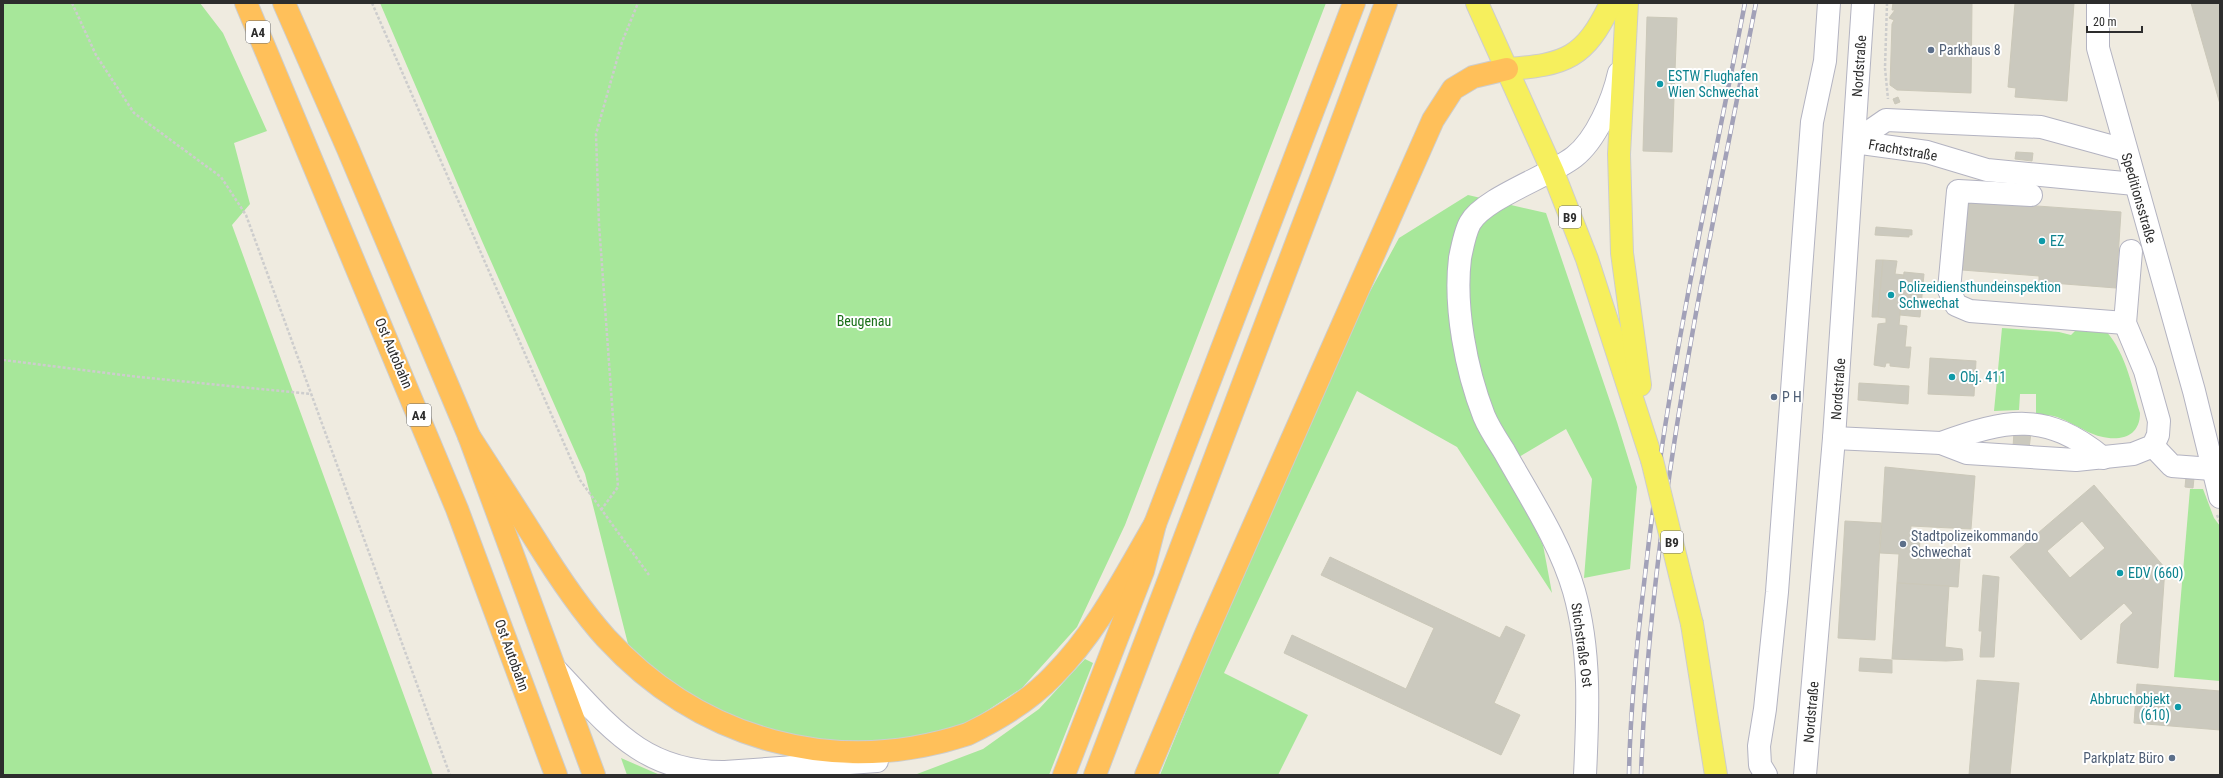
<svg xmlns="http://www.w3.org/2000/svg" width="2223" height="778" font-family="'Roboto Condensed',sans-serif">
<rect width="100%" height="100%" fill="#efebe0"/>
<g fill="#a7e79a">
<polygon points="3,3 200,3 223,33 267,131 234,143 250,204 232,225 433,775 3,775"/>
<polygon points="380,3 1326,3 1125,525 1077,627 1022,688 968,723 910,740 789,744 678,691 628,644 585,474 482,241"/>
<polygon points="1468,195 1546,213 1617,422 1637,487 1630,569 1584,578 1592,479 1566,429 1519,457 1513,483 1543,545 1552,593 1457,447 1357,391 1224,673 1308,715 1278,775 1160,775 1206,662 1367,297 1399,238"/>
<path d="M2080,326L2102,327C2125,349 2131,383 2140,413C2140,443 2109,442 2088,432C2078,427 2068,421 2057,417C2051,415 2043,415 2036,414V394H2020L2019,410L1994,411L2002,328L2059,332L2071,335Z"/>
<polygon points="2190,489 2203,489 2214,518 2220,526 2220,681 2174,677"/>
<polygon points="1085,659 1093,663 1049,775 909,775 917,774 983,749 1039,709"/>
<polygon points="621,758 660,775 627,775"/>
</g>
<g fill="#cbc9be" stroke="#cbc8b9" fill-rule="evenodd">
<polygon points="1893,3 1972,3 1971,93 1897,90 1890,85 1892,24 1894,20 1889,18 1895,10 1892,10"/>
<polygon points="2015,3 2074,3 2067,101 2015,97 2016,88 2008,87"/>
<polygon points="2191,3 2220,3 2220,104"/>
<polygon points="1647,17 1677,18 1672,152 1643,151"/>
<polygon points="1898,97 1900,102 1895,104 1893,99"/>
<polygon points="2016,152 2033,153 2032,161 2015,159"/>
<polygon points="1967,201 2121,212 2116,288 2039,282 2039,276 1962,270"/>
<polygon points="1876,227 1912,230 1912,235 1909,235 1909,237 1875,235"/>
<polygon points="1876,260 1883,260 1878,317 1872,317"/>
<polygon points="1883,260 1897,261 1895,274 1904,275 1899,325 1907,326 1905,347 1911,347 1909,368 1890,366 1890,363 1886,363 1885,367 1874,365 1878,324 1886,323 1886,318 1878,317"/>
<polygon points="1904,272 1924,274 1920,317 1900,315"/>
<polygon points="1930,358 1976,361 1974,396 1928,394"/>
<polygon points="1859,383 1909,386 1908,404 1858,400"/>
<polygon points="2014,431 2031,432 2029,449 2013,448"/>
<polygon points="1885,467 1975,476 1971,529 1911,526 1910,539 1920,539 1919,556 1960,558 1958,587 1897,583 1899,554 1880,553"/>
<polygon points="2186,477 2194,478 2193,488 2185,487"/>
<path d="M2094,485L2165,568L2158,668L2117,663L2121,624L2133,613L2124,603L2081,640L2010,557ZM2082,521L2105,548L2070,578L2047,551Z"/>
<polygon points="1845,521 1881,523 1875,640 1838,638"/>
<polygon points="1330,557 1500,638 1506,626 1525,635 1494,703 1520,715 1501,755 1284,653 1292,635 1406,689 1434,628 1321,575"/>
<polygon points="1983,575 1999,577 1994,657 1980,657 1982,631 1979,631"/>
<polygon points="1897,583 1949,586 1945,647 1962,649 1963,660 1946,661 1892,659"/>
<polygon points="1860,658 1892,660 1892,673 1859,671"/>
<polygon points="1977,680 2019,683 2010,775 1966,775 1969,775"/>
<polygon points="2137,684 2220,691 2220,730 2134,723"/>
</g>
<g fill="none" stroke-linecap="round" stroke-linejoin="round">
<defs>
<g id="minor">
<polyline points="2098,3 2098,48 2194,391 2220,497"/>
<polyline points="1854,142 1927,152 1987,170 2135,184"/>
<polyline points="1854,142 1886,120 2041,127 2125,150"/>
<polyline points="2031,195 1958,191 1949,290 1956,305 1970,311 2125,323"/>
<polyline points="1834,438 1941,443 1967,453 2076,460 2133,454 2153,446 2158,435 2159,421 2145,371 2125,323 2131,251"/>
<path d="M1941,443C2007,419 2046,411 2103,458"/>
<polyline points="2153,446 2172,466 2212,469"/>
<path d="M557,671C609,726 643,773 725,772L877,761"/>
<path d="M1585,775C1588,713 1591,651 1574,591C1560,542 1529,496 1504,451C1497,440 1489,428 1484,416C1466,370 1454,307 1460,258C1462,248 1465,232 1470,223C1484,198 1548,177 1574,157C1596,140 1613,100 1619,73"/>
<polyline points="1766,775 1760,765 1759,746 1765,709 1777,592 1812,122 1825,61 1829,3"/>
<polyline points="1805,775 1834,438 1863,3"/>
</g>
<g id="major">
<polyline points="1477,3 1553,172 1587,259 1652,460"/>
<polyline points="1627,3 1619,154 1622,253 1640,385"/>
<path d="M1507,69C1566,65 1585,58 1611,3"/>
<polyline points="1692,624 1716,775"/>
</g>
<g id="highway">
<polyline points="246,3 457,509 556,775"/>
<polyline points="284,3 348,149 469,436 594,775"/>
<path d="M469,436C491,470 513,504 535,539C556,573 579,608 606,638C700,740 835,778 968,734C999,719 1029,701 1053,676C1097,632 1124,577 1155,524"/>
<polyline points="1064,775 1143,571 1155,524 1354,3"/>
<polyline points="1095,775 1324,170 1386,3"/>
<polyline points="1146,775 1205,636 1433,120 1453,89 1473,77 1507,69"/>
</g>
</defs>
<use href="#minor" stroke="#b3b3c1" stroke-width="24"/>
<use href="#major" stroke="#cdcdcd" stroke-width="24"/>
<use href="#highway" stroke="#cdcdcd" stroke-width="24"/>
<g stroke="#cdcdcd" stroke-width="2.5" stroke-dasharray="3 2" stroke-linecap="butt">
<polyline points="72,3 96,55 134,113 221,177 246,215 450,775"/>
<polyline points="372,3 580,480 649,575"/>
<polyline points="1887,3 1885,68 1888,99"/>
<polyline points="3,360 139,377 311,394"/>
<polyline points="601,510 618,487 599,224 596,134 622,42 638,3"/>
<polyline points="2217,515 2220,522"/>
</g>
<use href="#minor" stroke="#fff" stroke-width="22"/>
<use href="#major" stroke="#f6ef5d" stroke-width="22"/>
<use href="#highway" stroke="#ffc05a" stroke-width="22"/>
<defs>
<g id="rail">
<path d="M1629,775C1630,708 1637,642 1645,575C1666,383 1708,193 1745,3"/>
<path d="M1641,775C1650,514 1706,259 1756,3"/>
</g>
</defs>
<use href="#rail" stroke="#a2a1b8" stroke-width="4.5"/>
<use href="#rail" stroke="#fff" stroke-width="3" stroke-dasharray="9" stroke-linecap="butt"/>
<defs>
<polyline id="major-bridge" points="1652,460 1692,624"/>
</defs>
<use href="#major-bridge" stroke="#cdcdcd" stroke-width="24" stroke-linecap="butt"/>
<use href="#major-bridge" stroke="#f6ef5d" stroke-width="22"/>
</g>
<g fill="#5c6f8a" stroke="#fff" stroke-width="1.5">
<circle cx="1931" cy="50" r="4"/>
<circle cx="1774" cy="397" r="4"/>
<circle cx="1903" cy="544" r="4"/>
<circle cx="2172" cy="758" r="4"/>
</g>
<g fill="#0f9aa8" stroke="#fff" stroke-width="1.5">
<circle cx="1660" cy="84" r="4"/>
<circle cx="2042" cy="241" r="4"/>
<circle cx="1891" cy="295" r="4"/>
<circle cx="1952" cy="377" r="4"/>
<circle cx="2120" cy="573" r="4"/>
<circle cx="2178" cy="707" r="4"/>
</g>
<g text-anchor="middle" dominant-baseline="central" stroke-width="4" stroke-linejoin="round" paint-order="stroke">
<g fill="#fff" stroke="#6c6c6c" stroke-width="1">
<rect x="246" y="21" width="24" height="22" rx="3"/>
<rect x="1559" y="206" width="22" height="22" rx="3"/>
<rect x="407" y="404" width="24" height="22" rx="3"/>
<rect x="1661" y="531" width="22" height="22" rx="3"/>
</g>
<g font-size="13" font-weight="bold" fill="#2d2d2d">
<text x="258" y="32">A4</text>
<text x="1570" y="217">B9</text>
<text x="419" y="415">A4</text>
<text x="1672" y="542">B9</text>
</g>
<g font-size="14" fill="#4e5e75" stroke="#fff" text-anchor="start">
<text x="1939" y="50">Parkhaus 8</text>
<text x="1782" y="397">P H</text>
<text x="1911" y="536">Stadtpolizeikommando<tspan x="1911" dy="16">Schwechat</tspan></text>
<text x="2164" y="758" text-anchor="end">Parkplatz Büro</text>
</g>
<g font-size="14" fill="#2d2d2d" stroke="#fff">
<text transform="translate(1859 66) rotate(-86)">Nordstraße</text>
<text transform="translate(1903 150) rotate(10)">Frachtstraße</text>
<text transform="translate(2139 198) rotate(74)">Speditionsstraße</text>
<text transform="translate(394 353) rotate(67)">Ost Autobahn</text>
<text transform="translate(1838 389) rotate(-86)">Nordstraße</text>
<text transform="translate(1582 645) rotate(82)">Stichstraße Ost</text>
<text transform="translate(512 655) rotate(70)">Ost Autobahn</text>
<text transform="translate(1811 712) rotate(-85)">Nordstraße</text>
</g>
<g font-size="14" fill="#0d838f" stroke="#fff" text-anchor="start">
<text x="1668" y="76">ESTW Flughafen<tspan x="1668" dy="16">Wien Schwechat</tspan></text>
<text x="2050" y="241">EZ</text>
<text x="1899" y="287">Polizeidiensthundeinspektion<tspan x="1899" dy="16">Schwechat</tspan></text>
<text x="1960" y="377">Obj. 411</text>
<text x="2128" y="573">EDV (660)</text>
<text x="2170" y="699" text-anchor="end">Abbruchobjekt<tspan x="2170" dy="16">(610)</tspan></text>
</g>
<g font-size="14" fill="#1a6f18" stroke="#fff">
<text x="864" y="321">Beugenau</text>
</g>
</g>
<rect width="2223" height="778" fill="none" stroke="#2d2d2d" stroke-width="8"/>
<path d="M2087 26v6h55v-6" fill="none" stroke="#2d2d2d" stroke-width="2"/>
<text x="2093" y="26" font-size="12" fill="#2d2d2d" stroke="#ffffff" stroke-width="3" paint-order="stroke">20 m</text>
</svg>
